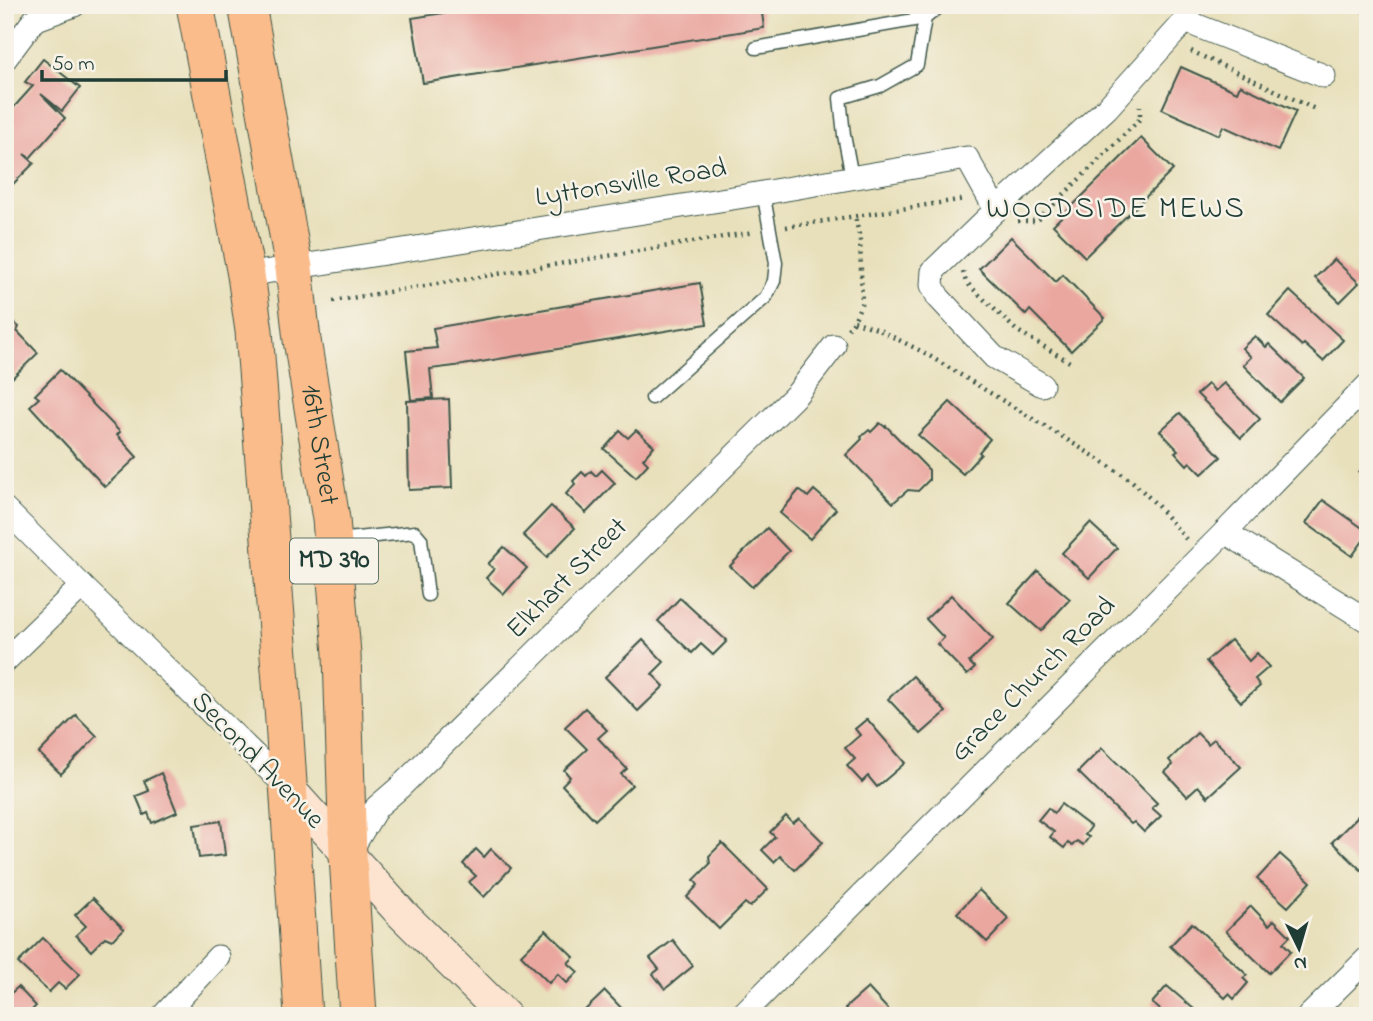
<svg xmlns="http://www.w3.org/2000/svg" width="1373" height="1021" font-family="'Indie Flower',sans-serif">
<rect width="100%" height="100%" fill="#f7f3e8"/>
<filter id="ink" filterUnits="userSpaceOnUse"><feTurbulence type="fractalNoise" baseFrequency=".0143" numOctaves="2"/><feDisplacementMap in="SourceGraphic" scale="14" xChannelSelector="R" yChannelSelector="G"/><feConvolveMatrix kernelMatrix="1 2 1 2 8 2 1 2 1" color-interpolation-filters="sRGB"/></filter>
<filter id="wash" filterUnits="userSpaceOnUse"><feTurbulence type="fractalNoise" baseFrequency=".00686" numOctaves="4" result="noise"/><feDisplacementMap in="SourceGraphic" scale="28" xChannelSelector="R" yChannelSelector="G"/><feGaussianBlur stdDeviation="1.57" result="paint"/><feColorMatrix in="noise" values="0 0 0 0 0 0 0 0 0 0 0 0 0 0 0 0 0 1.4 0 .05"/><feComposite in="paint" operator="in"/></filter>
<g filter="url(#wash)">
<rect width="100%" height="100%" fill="#e8e0bb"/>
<g id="blocks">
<g fill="#eaa7a0">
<polygon points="493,5 761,5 764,28 423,83 412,18"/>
<polygon points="43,59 80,88 62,111 41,94 65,118 30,158 24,154 34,163 12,185 5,178 5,117 33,86 25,82"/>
<polygon points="1181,67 1237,92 1240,85 1296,111 1278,151 1223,126 1219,135 1162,109"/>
<polygon points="1141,138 1173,170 1085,257 1053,225"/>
<polygon points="1011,237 1056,282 1063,275 1105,318 1071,351 1030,310 1026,315 979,269"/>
<polygon points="1334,259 1359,283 1340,302 1315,278"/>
<polygon points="700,283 707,324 463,365 430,369 433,398 411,400 406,351 437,348 433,328"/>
<polygon points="1290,291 1343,340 1323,361 1304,344 1302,346 1268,315"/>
<polygon points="5,315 19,327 17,331 38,353 5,385"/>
<polygon points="1255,336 1266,347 1269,344 1304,378 1280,402 1243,365 1251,357 1242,348"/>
<polygon points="60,370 120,432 117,435 137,457 105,487 30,406 39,398 35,395"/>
<polygon points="1224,383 1260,419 1241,438 1197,394 1208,384 1215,391"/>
<polygon points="449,399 452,488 409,490 407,401"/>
<polygon points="950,402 990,439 979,452 981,454 963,474 918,435"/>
<polygon points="1180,413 1221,457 1202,474 1190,462 1187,465 1175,452 1178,450 1160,431"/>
<polygon points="880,423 885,427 886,426 929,470 929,480 918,491 908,490 893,503 846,455 862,439 861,437 869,430 871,432"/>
<polygon points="636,430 654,446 643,459 648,464 636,477 604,449 620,431 628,438"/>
<polygon points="1368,462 1368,480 1359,472"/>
<polygon points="602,470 615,483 586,513 566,494 575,484 573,481 582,472 586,476 591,471 596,476"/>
<polygon points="799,490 808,497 814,490 836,509 810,539 780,513"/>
<polygon points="1323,500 1368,532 1368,534 1352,556 1306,523"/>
<polygon points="551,506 575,528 547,557 523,535"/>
<polygon points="1090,523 1117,548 1089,578 1062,553"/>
<polygon points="767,528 789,551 752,587 730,566"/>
<polygon points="504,547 527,568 504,594 486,578 494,569 488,564"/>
<polygon points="1038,571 1070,599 1041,631 1009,603"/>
<polygon points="951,595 993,639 969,662 975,668 967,675 937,644 944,638 926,619"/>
<polygon points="680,598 727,641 713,655 701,644 692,653 658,621"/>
<polygon points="643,640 664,662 652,674 664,686 638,711 605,677"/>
<polygon points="1231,640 1249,661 1257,653 1269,667 1255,679 1260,686 1241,702 1206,661"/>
<polygon points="913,676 946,712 921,734 888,699"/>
<polygon points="585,708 607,730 598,738 627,769 621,774 632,785 595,820 562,785 570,777 564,770 587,749 565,727"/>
<polygon points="76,715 97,736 61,774 39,753"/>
<polygon points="867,719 905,763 877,787 868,776 862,782 847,766 855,759 845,748 860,735 855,729"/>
<polygon points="1197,733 1208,744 1214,739 1241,767 1208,797 1198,786 1187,796 1165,772 1173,765 1169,760"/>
<polygon points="1102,748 1157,803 1152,808 1161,816 1144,832 1134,822 1131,824 1078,772"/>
<polygon points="161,773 177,812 152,823 148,813 144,815 136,796 149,791 144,781"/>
<polygon points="1061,804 1091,827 1085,835 1089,837 1083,845 1077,841 1072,846 1068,843 1064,848 1050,837 1054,832 1038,820 1048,808 1054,813"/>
<polygon points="1368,806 1368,864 1361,870 1332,842"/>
<polygon points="786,816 793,823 799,818 823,842 795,870 780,856 774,862 762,850 775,837 770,832"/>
<polygon points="221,821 225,855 199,858 194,825"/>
<polygon points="722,843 768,889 750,907 745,903 719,929 687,897 698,885 694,880 710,864 709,856"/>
<polygon points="476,849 484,857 491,849 511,868 484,897 469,882 476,876 463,864"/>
<polygon points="1280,854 1311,882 1288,907 1257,879"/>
<polygon points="979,890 1009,919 987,942 957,913"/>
<polygon points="93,898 124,929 112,940 105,937 91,951 76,935 86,926 75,915"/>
<polygon points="1251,906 1269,925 1274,920 1290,936 1283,943 1291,951 1269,973 1226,931"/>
<polygon points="1192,923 1247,975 1243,978 1248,983 1234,999 1229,994 1225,998 1170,946"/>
<polygon points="546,930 574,957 568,963 578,972 567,983 558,974 549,983 521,955"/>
<polygon points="43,938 80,974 65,989 58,983 49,992 18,963"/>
<polygon points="673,940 693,966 665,989 653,974 659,969 650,958"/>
<polygon points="1167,986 1202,1016 1162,1016 1164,1013 1152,1003"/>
<polygon points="18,987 36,1006 26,1016 5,1016 5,989 10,994"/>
<polygon points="868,988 894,1016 852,1016 845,1008"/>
<polygon points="605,991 629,1016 585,1016 582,1013"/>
</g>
</g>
</g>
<g filter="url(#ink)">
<use href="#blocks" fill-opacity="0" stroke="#3d5548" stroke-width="2"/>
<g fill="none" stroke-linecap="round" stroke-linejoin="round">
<defs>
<g id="lane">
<polyline points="756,48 925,18"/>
<polyline points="852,177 844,135 840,98 880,86 917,65 925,18 942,5"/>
<polyline points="652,398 766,297 774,281 776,263 763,192"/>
<polyline points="337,540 415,532 421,539 428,595"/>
</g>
<g id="street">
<polyline points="5,59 34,20 74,5"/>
<polyline points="246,275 745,196 967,158 996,210"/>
<polyline points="1042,385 994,357 938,297 932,285 933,271 996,210 1107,108 1185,21 1324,76"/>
<polyline points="5,509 82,586 288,788"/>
<polyline points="1225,532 1368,621"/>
<polyline points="5,661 82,586"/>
<polyline points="349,853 377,807 399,788 797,394 834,346"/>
<polyline points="163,1016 218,957"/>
<polyline points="741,1016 1225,532 1368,385"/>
<polyline points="1309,1016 1368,958"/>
</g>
<polyline id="secondary" points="288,788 401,913 505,1016"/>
<g id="primary">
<polyline points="195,5 246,275 254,331 284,721 303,1016"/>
<path id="s1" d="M247,5L294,268L302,340L331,519L342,654L348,856L358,1016"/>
</g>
</defs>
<use href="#lane" stroke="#3d5548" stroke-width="15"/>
<use href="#street" stroke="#3d5548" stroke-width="25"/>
<use href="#secondary" stroke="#3d5548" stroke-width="34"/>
<use href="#primary" stroke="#3d5548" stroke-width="39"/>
<g stroke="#3d5548" stroke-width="4.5" stroke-dasharray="2 5" stroke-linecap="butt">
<polyline points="1191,51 1315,109"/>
<polyline points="1018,221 1037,221 1140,119 1140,106"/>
<polyline points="786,227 965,199"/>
<polyline points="963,272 966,282 1016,330 1073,364"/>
<polyline points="333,301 754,232"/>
<polyline points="854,321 877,329 923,352 1097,458 1132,481 1156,504 1186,539"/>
<polyline points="848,329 854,321 862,302 860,239 855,216"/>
</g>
<use href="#lane" stroke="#fff" stroke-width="12"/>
<use href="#street" stroke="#fff" stroke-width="23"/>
<use href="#secondary" stroke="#fde4d1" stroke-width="32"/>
<use href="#primary" stroke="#fabc8b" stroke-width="37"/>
<polyline stroke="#1f3d34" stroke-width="5" points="1353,5 1368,13"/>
</g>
</g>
<g text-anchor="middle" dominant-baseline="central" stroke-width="5" stroke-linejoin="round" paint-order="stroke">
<rect fill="#f7f3e8" stroke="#60746a" stroke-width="2" x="290" y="538.5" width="88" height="45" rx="5"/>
<g font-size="26" font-weight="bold" fill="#1f3d34">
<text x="334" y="561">MD 390</text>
</g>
<g font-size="28" fill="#1f3d34" stroke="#f7f3e8">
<text transform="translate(631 184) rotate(-9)">Lyttonsville Road</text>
<text stroke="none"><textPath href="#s1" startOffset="446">16th Street</textPath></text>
<text transform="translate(568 579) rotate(-45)">Elkhart Street</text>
<text transform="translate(1034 680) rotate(-45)">Grace Church Road</text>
<text transform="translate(257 761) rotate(46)">Second Avenue</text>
</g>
<g font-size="30" letter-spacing="2" fill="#1f3d34" stroke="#f7f3e8">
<text x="1116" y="210">WOODSIDE MEWS</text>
</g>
</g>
<rect width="1373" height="1021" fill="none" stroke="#f7f3e8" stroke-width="28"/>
<g transform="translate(1299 948) rotate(175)" stroke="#f7f3e8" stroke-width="5" paint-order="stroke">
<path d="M0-5L12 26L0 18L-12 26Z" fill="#1f3d34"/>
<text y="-10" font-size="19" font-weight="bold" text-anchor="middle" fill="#1f3d34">N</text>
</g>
<path d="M42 70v10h184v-10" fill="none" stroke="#1f3d34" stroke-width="3.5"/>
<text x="52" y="70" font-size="21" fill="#1f3d34" stroke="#f7f3e8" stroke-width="5" paint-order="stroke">50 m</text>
</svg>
